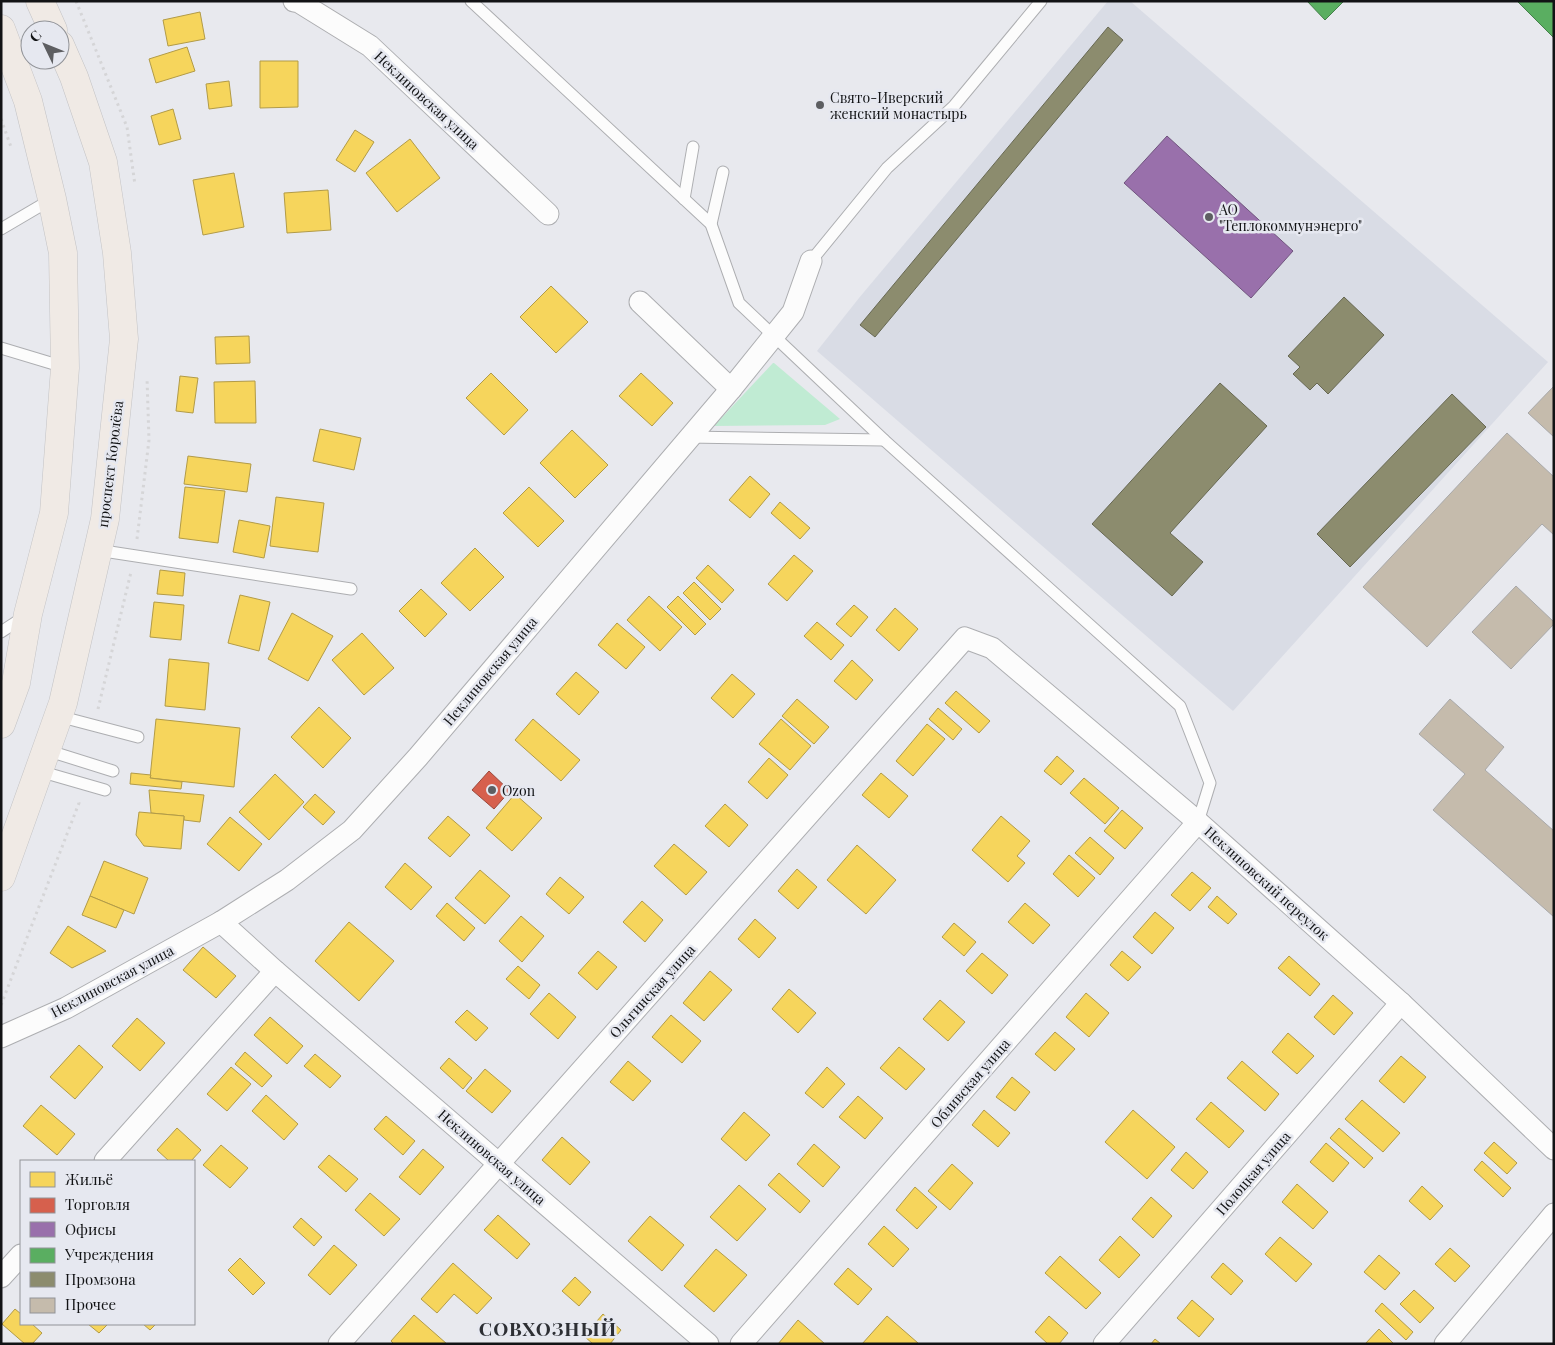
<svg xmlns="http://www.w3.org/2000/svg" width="1555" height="1345" font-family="'Playfair Display',serif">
<rect width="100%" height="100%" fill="#e8e9ee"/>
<polygon fill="#d9dce5" points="1108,1 1130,1 1548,362 1233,711 817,351 859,298"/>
<polygon fill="#c0ebd3" points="773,363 774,363 840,419 825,425 714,426"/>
<g fill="#f6d55c" stroke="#b29b47">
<polygon points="200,12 205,39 168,46 163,20"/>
<polygon points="187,47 195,71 156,83 149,59"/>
<polygon points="260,61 298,61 298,107 260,108"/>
<polygon points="229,81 232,106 209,109 206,84"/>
<polygon points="173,109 181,139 159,145 151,116"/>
<polygon points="355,130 374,142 355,172 336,160"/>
<polygon points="410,139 440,178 397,212 366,173"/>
<polygon points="234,173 244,227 203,235 193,180"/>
<polygon points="328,190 331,230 287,233 284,193"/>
<polygon points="551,286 588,322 556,353 520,317"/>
<polygon points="249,336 250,363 216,364 215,337"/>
<polygon points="491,373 528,410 504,435 466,398"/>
<polygon points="641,373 673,403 652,426 619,396"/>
<polygon points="180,376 198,378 193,413 176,411"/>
<polygon points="255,381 256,423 215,423 214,382"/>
<polygon points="320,429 361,438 354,470 313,461"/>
<polygon points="572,430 608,465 575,498 540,463"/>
<polygon points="188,456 251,464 247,492 184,484"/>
<polygon points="750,476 770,494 750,518 729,500"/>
<polygon points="185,487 225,491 218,543 179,538"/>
<polygon points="529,487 564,521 538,547 503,513"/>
<polygon points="276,497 324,503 318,552 270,546"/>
<polygon points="780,502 810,528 800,539 771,513"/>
<polygon points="239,520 270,526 264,558 233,552"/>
<polygon points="475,548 504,577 470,611 441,583"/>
<polygon points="794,555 813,571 787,601 768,584"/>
<polygon points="708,565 734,590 722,603 696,578"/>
<polygon points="160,570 185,573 183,596 157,594"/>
<polygon points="694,582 721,609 710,620 683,593"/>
<polygon points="421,589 447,614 425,637 399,611"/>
<polygon points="240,595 270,602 259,651 228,643"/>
<polygon points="649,596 682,627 660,651 627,620"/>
<polygon points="678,596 706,624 695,635 667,607"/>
<polygon points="154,602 184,605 181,640 150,637"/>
<polygon points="854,605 868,617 851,637 836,624"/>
<polygon points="895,608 918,629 899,651 876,630"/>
<polygon points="292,613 333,636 308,681 268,659"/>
<polygon points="817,622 844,645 831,660 804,636"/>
<polygon points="617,623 645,647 626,669 598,645"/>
<polygon points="362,633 394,668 364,695 332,660"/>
<polygon points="169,659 209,663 205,710 165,706"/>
<polygon points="852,660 873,680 856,700 834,681"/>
<polygon points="576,672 599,692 579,715 556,694"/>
<polygon points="732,674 755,694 733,718 711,698"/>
<polygon points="956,691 990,721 979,733 945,703"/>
<polygon points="797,699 829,727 814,744 782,716"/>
<polygon points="319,707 351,738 323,768 291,737"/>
<polygon points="938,708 962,729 953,740 929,719"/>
<polygon points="156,719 240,728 234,787 150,778"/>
<polygon points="533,719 580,760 561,781 515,740"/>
<polygon points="781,719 811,746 790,770 759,744"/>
<polygon points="927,724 945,739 913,776 896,761"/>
<polygon points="1057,756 1074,771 1061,785 1044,771"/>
<polygon points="769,758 788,775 767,799 748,782"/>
<polygon points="131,773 151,775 150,778 182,782 181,789 130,784"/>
<polygon points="881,773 908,796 889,818 862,795"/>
<polygon points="275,774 304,802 269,840 239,812"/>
<polygon points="1084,778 1119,808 1105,824 1070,793"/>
<polygon points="149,790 204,795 200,822 184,820 184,816 151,813"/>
<polygon points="315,794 335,812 323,825 303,807"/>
<polygon points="515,794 542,818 512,851 486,828"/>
<polygon points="725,804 748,825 729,847 705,826"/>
<polygon points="1122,810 1143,828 1125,849 1104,831"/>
<polygon points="139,812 184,816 181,849 144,846 136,835"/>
<polygon points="448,816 470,835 450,857 428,838"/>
<polygon points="1001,816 1030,841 1017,856 1025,863 1008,882 972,850"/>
<polygon points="230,817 262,844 239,871 207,844"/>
<polygon points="1090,837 1114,858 1100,875 1075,853"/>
<polygon points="674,844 707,872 686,895 654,866"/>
<polygon points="857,845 896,880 866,914 827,880"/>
<polygon points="1069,855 1095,878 1078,897 1053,874"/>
<polygon points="104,861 148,878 134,914 90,896"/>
<polygon points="405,863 432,887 411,910 385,887"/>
<polygon points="797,869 817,887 798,909 778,891"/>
<polygon points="480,870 510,896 485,924 455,898"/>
<polygon points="1192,872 1211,888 1190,911 1171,895"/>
<polygon points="560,877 584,897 569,914 546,894"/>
<polygon points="90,896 124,910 116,928 82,915"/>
<polygon points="1217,896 1237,914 1228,924 1208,907"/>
<polygon points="642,901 663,920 645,942 623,922"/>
<polygon points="447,903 475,928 464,941 436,916"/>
<polygon points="1025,903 1050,925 1033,944 1008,922"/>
<polygon points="1155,912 1174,928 1152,954 1133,937"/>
<polygon points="521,916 544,936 522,962 499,941"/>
<polygon points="755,919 776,938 759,958 738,939"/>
<polygon points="349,922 394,961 359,1001 315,961"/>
<polygon points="954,923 976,942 964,956 942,937"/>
<polygon points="68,926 106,951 72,968 50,953"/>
<polygon points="203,947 236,976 216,998 183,970"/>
<polygon points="598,951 617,967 597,990 578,973"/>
<polygon points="1122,951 1141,967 1128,981 1110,965"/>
<polygon points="982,953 1008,975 992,994 966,971"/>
<polygon points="1289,956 1320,984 1310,996 1278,968"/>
<polygon points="518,966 540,985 529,999 506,979"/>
<polygon points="710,971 732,990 704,1021 683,1003"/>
<polygon points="789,989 816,1013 798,1033 772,1009"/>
<polygon points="549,993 576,1017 558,1039 530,1014"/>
<polygon points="1086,993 1109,1013 1089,1037 1066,1017"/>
<polygon points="1333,995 1353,1013 1334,1035 1314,1017"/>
<polygon points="940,1000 965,1022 948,1041 923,1019"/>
<polygon points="467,1010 488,1028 476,1041 455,1022"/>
<polygon points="671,1015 701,1041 682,1063 652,1037"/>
<polygon points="270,1017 303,1046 287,1064 254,1035"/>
<polygon points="137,1018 165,1043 140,1071 112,1046"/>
<polygon points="1055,1032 1075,1049 1055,1071 1035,1054"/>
<polygon points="1288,1033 1314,1056 1297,1074 1272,1052"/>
<polygon points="79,1045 103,1067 75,1099 50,1077"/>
<polygon points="899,1047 925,1069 906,1090 880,1068"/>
<polygon points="245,1052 272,1076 262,1087 235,1064"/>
<polygon points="315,1054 341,1076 330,1088 304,1066"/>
<polygon points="1401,1056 1426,1077 1404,1103 1379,1081"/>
<polygon points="449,1058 472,1078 463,1089 440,1068"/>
<polygon points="628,1061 651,1081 633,1101 610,1082"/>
<polygon points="1242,1061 1279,1094 1265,1111 1227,1078"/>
<polygon points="231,1067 251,1084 227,1111 207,1094"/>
<polygon points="827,1067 845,1084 823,1108 805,1093"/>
<polygon points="485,1069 511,1091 492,1113 466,1091"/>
<polygon points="1012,1077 1030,1092 1015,1111 996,1097"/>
<polygon points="266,1095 298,1124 284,1140 252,1111"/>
<polygon points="858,1096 883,1118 865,1139 839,1117"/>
<polygon points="1362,1100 1400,1133 1383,1152 1345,1119"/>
<polygon points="1211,1102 1244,1131 1229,1148 1196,1119"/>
<polygon points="41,1105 75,1134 57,1155 23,1126"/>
<polygon points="984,1110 1010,1133 998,1147 972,1125"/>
<polygon points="1133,1110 1175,1147 1147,1179 1105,1142"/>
<polygon points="744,1112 770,1135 746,1161 721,1139"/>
<polygon points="386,1116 415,1141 403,1155 374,1129"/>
<polygon points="177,1128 201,1150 191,1161 169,1161 157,1150"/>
<polygon points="1339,1128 1373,1158 1364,1168 1330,1138"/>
<polygon points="562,1137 590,1162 570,1185 542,1160"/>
<polygon points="1494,1142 1517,1163 1507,1174 1484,1153"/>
<polygon points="1326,1143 1349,1163 1333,1182 1310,1162"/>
<polygon points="814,1144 840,1167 823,1187 797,1164"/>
<polygon points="221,1145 248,1168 230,1188 203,1165"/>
<polygon points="423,1149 444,1167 420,1195 399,1177"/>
<polygon points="1186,1152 1208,1172 1193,1189 1171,1170"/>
<polygon points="329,1155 358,1179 346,1192 318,1167"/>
<polygon points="1482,1161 1511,1188 1503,1197 1474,1170"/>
<polygon points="952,1164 973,1183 950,1210 928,1191"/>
<polygon points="779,1173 810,1201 800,1213 768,1185"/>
<polygon points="1297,1184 1328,1212 1313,1229 1282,1202"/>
<polygon points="739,1185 766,1209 737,1241 710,1217"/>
<polygon points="1422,1186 1443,1206 1430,1220 1409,1201"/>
<polygon points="915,1187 937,1207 917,1229 896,1210"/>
<polygon points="370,1193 400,1219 384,1236 355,1210"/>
<polygon points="1151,1197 1172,1216 1153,1238 1132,1219"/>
<polygon points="498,1215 530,1244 517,1259 484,1230"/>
<polygon points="650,1216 684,1245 662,1271 628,1241"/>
<polygon points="301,1218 322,1237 314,1246 293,1227"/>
<polygon points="884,1226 909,1249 893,1267 868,1244"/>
<polygon points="1120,1236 1140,1255 1119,1278 1099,1260"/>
<polygon points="1280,1237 1312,1264 1296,1282 1265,1254"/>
<polygon points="334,1245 357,1265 330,1295 308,1275"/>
<polygon points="1450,1248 1470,1266 1455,1282 1435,1264"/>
<polygon points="716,1249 747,1275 714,1312 684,1286"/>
<polygon points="1379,1255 1400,1273 1385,1290 1364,1272"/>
<polygon points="1060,1256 1101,1293 1086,1309 1045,1273"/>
<polygon points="240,1258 265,1283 253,1295 228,1270"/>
<polygon points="453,1263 492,1298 477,1314 454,1294 437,1313 421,1299"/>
<polygon points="1223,1263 1243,1281 1231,1295 1211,1277"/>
<polygon points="848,1268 872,1289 858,1305 834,1284"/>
<polygon points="575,1277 591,1292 579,1306 562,1291"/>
<polygon points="1414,1290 1434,1308 1420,1323 1400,1304"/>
<polygon points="1192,1300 1214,1319 1199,1337 1177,1318"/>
<polygon points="1382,1303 1413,1332 1406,1340 1375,1311"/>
<polygon points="15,1309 21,1314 21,1324 32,1324 42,1333 32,1344 25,1344 2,1324"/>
<polygon points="603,1314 621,1330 610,1344 593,1344 584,1336"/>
<polygon points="414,1315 447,1344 394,1344 391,1341"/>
<polygon points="887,1316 918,1343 917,1344 862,1344"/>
<polygon points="1049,1316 1068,1333 1059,1344 1048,1344 1035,1332"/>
<polygon points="798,1320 825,1344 778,1344"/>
<polygon points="88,1324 108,1324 99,1333"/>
<polygon points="143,1324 156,1324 150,1330"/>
<polygon points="1379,1329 1394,1344 1365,1344"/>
<polygon points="1155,1339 1161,1344 1151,1344"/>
</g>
<polygon fill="#d6604d" stroke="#9b493c" points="489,771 510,791 494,809 472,790"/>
<polygon fill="#9970ab" stroke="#70547e" points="1167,136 1293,251 1251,298 1124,183"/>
<g fill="#5aae61" stroke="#44804a">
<polygon points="1307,1 1344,1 1325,20"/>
<polygon points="1517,1 1554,1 1554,38"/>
</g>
<g fill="#8c8c6e" stroke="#676853">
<polygon points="1108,27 1123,40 875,337 860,325"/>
<polygon points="1344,297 1384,335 1328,394 1317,383 1310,390 1293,374 1300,367 1288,356"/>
<polygon points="1220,383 1267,426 1170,533 1203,562 1172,596 1092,524"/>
<polygon points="1452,394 1486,427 1350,567 1317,534"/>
</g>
<g fill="#c5bbac" stroke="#a8a8a9">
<polygon points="1554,386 1554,437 1528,413"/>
<polygon points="1507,433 1554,477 1554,535 1542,524 1427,647 1363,587"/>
<polygon points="1516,586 1554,622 1554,624 1511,669 1472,632"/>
<polygon points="1450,699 1504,747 1485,770 1554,831 1554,917 1433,810 1465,774 1419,734"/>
</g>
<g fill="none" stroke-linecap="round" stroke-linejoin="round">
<defs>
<g id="lane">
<polyline points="471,1 711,224 739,303 884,440 1180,706 1210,783 1198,822"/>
<polyline points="684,199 693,147"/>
<polyline points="711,224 723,172"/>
<polyline points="1,229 52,199"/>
<polyline points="811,261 887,168 954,106 1041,1"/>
<polyline points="1,348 64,367"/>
<polyline points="688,437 884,440"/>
<polyline points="97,550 351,589"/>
<polyline points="1,632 24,617"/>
<polyline points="58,716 138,737"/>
<polyline points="46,750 113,771"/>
<polyline points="39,771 105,790"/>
</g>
<g id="street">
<polyline points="294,1 299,2 370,46 548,214"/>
<polyline points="640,302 731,389"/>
<polyline points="221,922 275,971 708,1344"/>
<polyline points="1,1037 66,1008 221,922 287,880 352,830 418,757 731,389 793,312 811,261"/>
<polyline points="105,1161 275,971"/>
<polyline points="1,1277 21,1255"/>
<polyline points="339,1344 965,638 992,648 1198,822 1401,1003 1554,1149"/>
<polyline points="741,1344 1198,822"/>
<polyline points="1104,1344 1401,1003"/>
<polyline points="1445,1344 1554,1214"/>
</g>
<g id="primary">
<polyline points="40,1 53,30"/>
<polyline points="1,29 28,101 52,199 63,253 65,368 54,513 28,614 16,683 1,724"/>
<polyline points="1,877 63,703 105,519 124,339 117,253 103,162 74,77 60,45"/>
</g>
</defs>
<use href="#lane" stroke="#adaeb1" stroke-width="13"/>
<use href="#street" stroke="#adaeb1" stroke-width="23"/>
<use href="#primary" stroke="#c3c3c5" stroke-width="29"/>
<g stroke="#d5d5d7" stroke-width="3" stroke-dasharray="2.5 4" stroke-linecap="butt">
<polyline points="76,1 127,127 135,185"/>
<polyline points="1,119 11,147"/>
<polyline points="137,539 149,440 147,378"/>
<polyline points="98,709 131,572"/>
<polyline points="1,1005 79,803 78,800"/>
</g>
<use href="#lane" stroke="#fcfcfc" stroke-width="11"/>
<use href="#street" stroke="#fcfcfc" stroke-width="21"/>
<use href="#primary" stroke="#f0eae5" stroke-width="28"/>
</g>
<g fill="#5d5e61" stroke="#e6e8f0" stroke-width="2">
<circle cx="820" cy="105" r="5"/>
<circle cx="1209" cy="217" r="5"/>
<circle cx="492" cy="790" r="5"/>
</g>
<g text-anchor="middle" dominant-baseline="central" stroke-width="5" stroke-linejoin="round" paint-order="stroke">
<g font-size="14" fill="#121315" stroke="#e6e8f0" text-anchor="start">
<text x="830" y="97">Свято-Иверский<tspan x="830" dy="16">женский монастырь</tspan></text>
<text x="1219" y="209">АО<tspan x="1219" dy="16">"Теплокоммунэнерго"</tspan></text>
<text x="502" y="790">Ozon</text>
</g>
<g font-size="14" fill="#121315" stroke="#e6e8f0">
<text transform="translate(427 100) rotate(43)">Неклиновская улица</text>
<text transform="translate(110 464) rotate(-83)">проспект Королёва</text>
<text transform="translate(490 671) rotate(-50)">Неклиновская улица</text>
<text transform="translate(1267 883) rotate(42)">Неклиновский переулок</text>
<text transform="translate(112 981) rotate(-28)">Неклиновская улица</text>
<text transform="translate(652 991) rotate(-48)">Ольгинская улица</text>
<text transform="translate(970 1083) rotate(-49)">Обливская улица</text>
<text transform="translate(492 1157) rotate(41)">Неклиновская улица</text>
<text transform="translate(1253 1173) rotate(-49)">Полоцкая улица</text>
</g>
<g font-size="19" font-weight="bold" letter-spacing="1" fill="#2d2f34" stroke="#e6e8f0">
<text x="548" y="1328">СОВХОЗНЫЙ</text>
</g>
</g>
<rect width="1555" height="1345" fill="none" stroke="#121315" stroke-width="5"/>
<rect x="20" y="1160" width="175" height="165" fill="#e6e8f0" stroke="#919398"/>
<rect x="30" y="1172" width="25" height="15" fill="#f6d55c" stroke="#919398"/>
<text x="65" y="1185" font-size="15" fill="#121315">Жильё</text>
<rect x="30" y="1198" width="25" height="15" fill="#d6604d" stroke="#919398"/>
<text x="65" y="1210" font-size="15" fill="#121315">Торговля</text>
<rect x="30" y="1222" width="25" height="15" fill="#9970ab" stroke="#919398"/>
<text x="65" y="1235" font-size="15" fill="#121315">Офисы</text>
<rect x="30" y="1248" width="25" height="15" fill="#5aae61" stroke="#919398"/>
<text x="65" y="1260" font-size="15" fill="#121315">Учреждения</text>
<rect x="30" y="1272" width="25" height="15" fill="#8c8c6e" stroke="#919398"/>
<text x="65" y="1285" font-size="15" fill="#121315">Промзона</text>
<rect x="30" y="1298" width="25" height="15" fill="#c5bbac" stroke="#919398"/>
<text x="65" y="1310" font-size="15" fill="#121315">Прочее</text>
<g transform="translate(45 45) rotate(313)"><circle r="24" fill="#e6e8f0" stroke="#919398"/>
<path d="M0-4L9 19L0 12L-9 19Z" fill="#5d5e61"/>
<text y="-8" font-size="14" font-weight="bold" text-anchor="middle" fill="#121315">С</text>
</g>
</svg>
